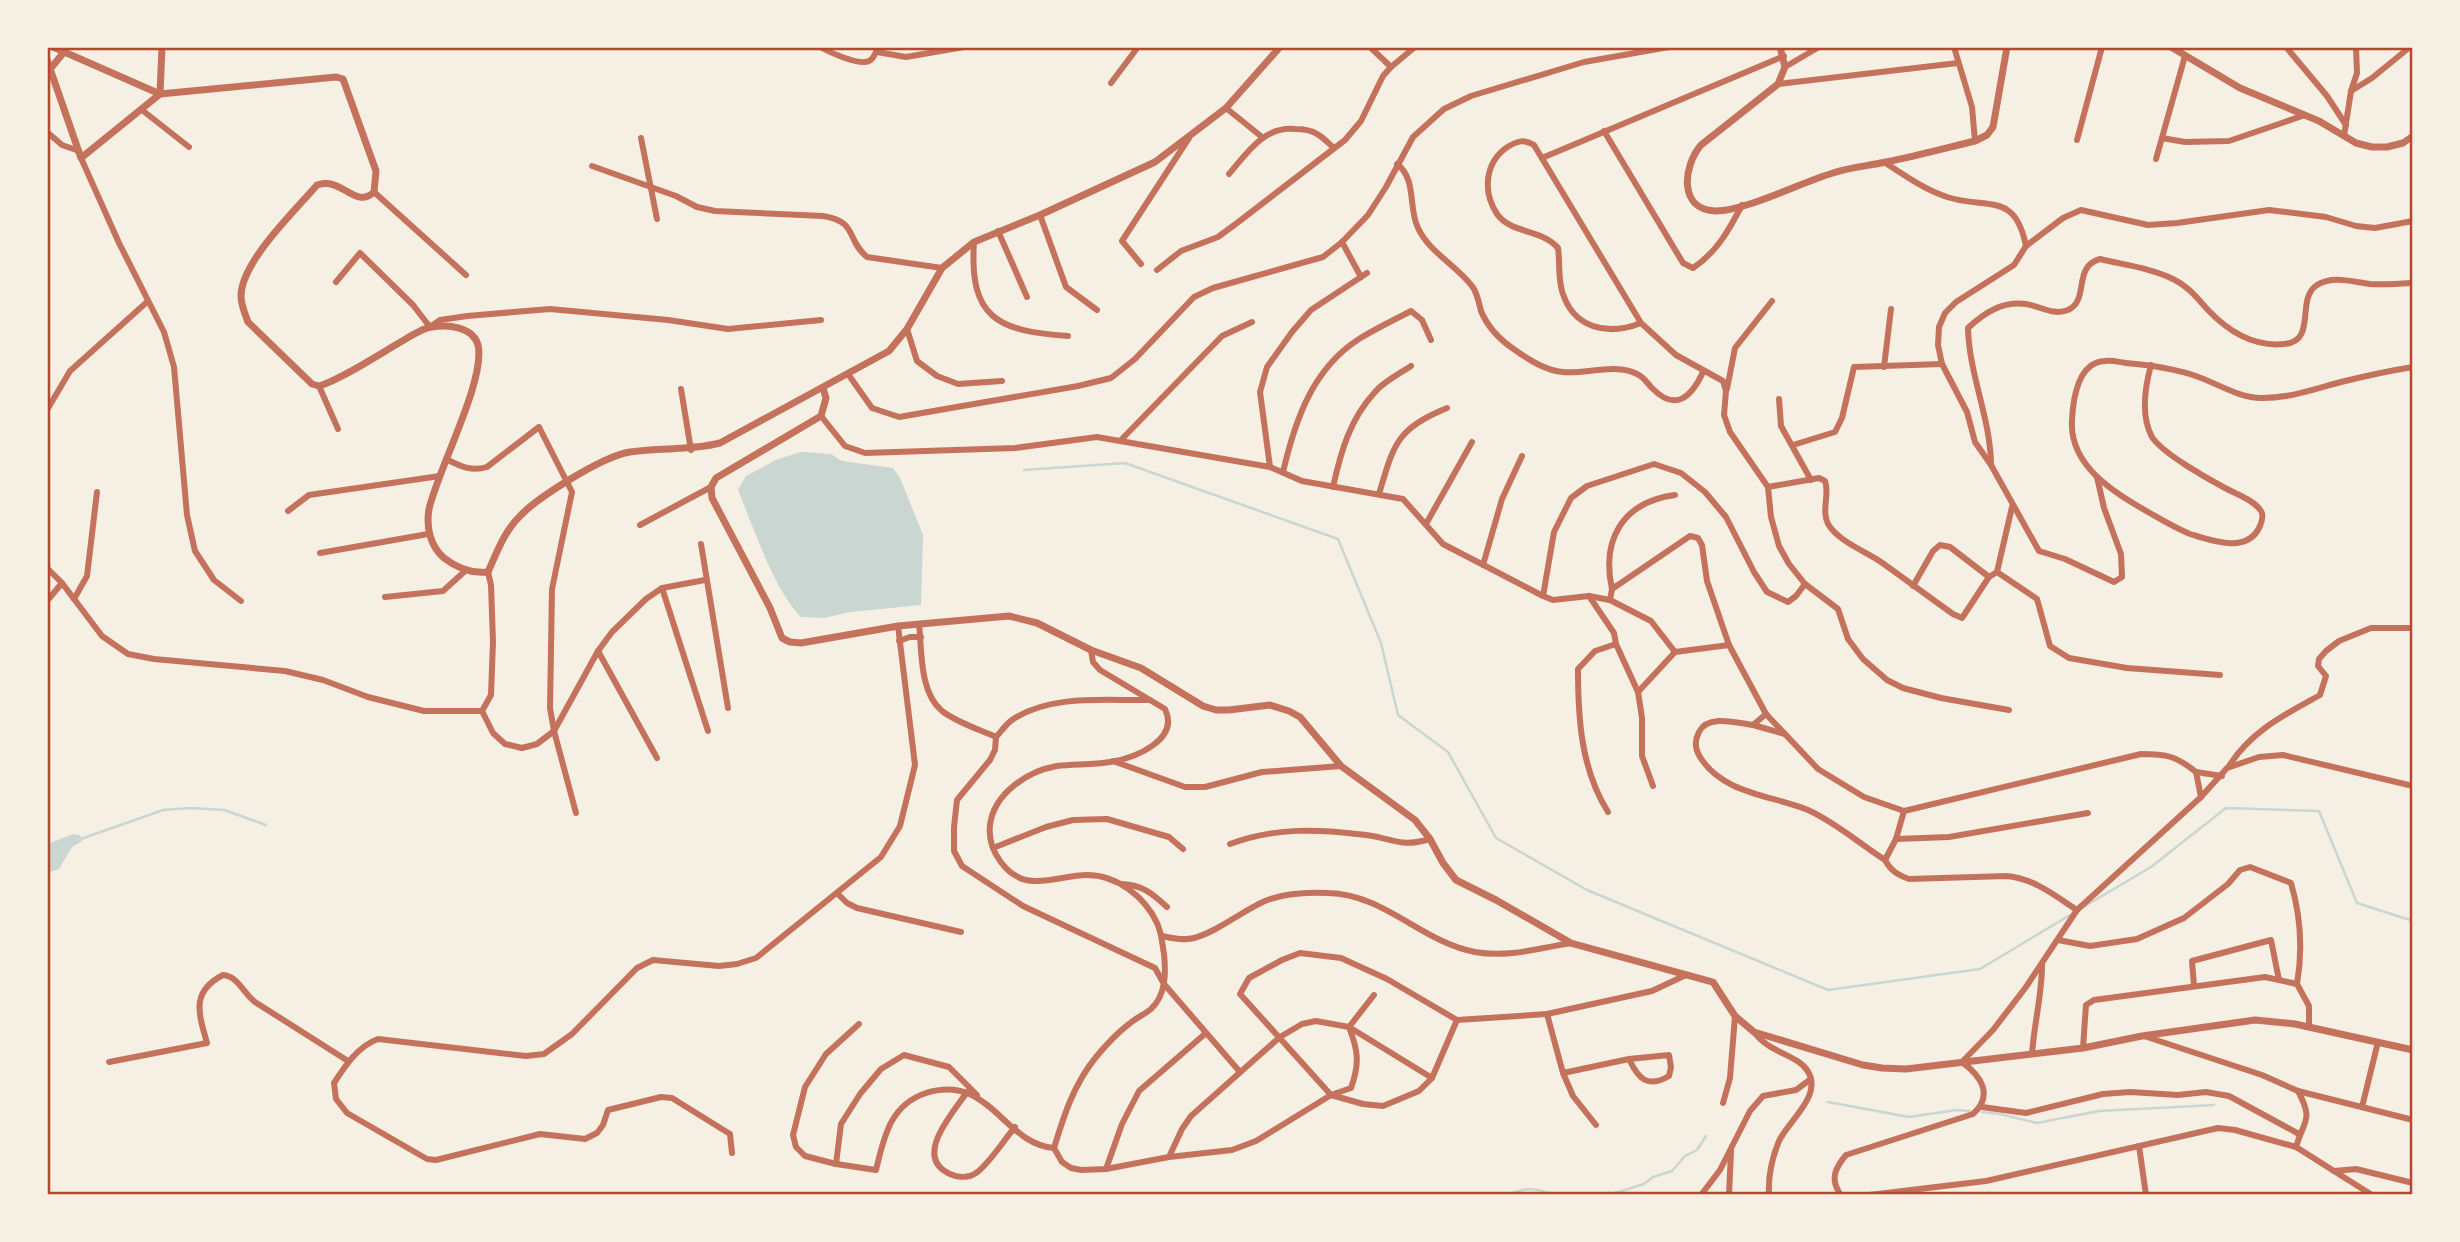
<svg xmlns="http://www.w3.org/2000/svg" width="2460" height="1242" font-family="Karla,sans-serif">
<rect width="100%" height="100%" fill="#f6efe4"/>
<g fill="#c9d6d2">
<path d="M801,452L831,454L842,461L893,468L900,478L923,535L921,605L850,612L824,618L801,617C773,588 754,528 738,490L746,476L778,459Z"/>
<polygon points="73,834 80,835 82,841 72,847 59,869 47,873 47,844"/>
</g>
<g fill="none" stroke-linecap="round" stroke-linejoin="round">
<g stroke="#c9d6d2" stroke-width="2.5">
<polyline points="1024,470 1125,463 1338,539 1381,643 1398,715 1448,752 1496,838 1587,890 1828,990 1980,969 2070,915"/>
<polyline points="78,840 163,810 190,808 224,810 266,825"/>
<polyline points="2085,906 2151,867 2226,808 2319,811 2357,903 2413,921"/>
<polyline points="1828,1102 1909,1117 1956,1110 1970,1111"/>
<polyline points="1982,1112 2000,1114 2037,1123 2099,1111 2214,1105"/>
<path d="M1508,1195C1526,1187 1534,1187 1553,1195"/>
<polyline points="1608,1195 1644,1184 1653,1177 1672,1171 1685,1156 1697,1150 1706,1136"/>
</g>
<g stroke="#c5725c" stroke-width="6">
<path d="M820,47C829,52 859,66 869,61C874,59 876,52 878,47"/>
<polyline points="1370,47 1391,67"/>
<polyline points="1954,47 1972,107 1975,141"/>
<polyline points="2286,47 2327,96 2346,125"/>
<polyline points="877,52 906,57 964,47"/>
<polyline points="1785,67 1819,47"/>
<polyline points="1111,83 1138,47"/>
<polyline points="1778,84 1958,63"/>
<polyline points="2351,91 2372,78 2410,47"/>
<polyline points="1226,108 1262,137"/>
<polyline points="142,110 189,147"/>
<path d="M1604,131L1683,263L1693,268C1717,252 1729,230 1742,205"/>
<polyline points="47,132 62,145 79,151"/>
<polyline points="2344,136 2351,91 2357,73 2356,47"/>
<polyline points="641,138 657,219"/>
<polyline points="2162,138 2185,142 2229,141 2305,115"/>
<polyline points="2077,140 2102,47"/>
<polyline points="81,158 119,243 164,332 174,367 187,515 195,551 214,580 241,601"/>
<polyline points="1542,158 1784,56"/>
<polyline points="2156,159 2185,56"/>
<path d="M1884,162C1904,175 1925,190 1947,197C1988,210 2015,191 2026,246"/>
<path d="M1397,164C1417,179 1408,208 1418,228C1429,252 1456,265 1472,286C1477,292 1479,303 1481,311C1488,328 1500,340 1515,350C1529,360 1546,371 1563,372C1587,374 1615,363 1637,374C1644,377 1647,383 1652,388C1676,413 1692,396 1703,372"/>
<path d="M592,166L676,196L697,207L715,211L823,216C859,222 845,239 867,257L942,268"/>
<path d="M1229,174C1247,153 1264,126 1295,129C1302,129 1311,130 1317,134C1323,137 1329,144 1334,148"/>
<polyline points="374,192 466,275"/>
<polyline points="1040,215 1066,287 1097,310"/>
<polyline points="998,231 1027,297"/>
<path d="M974,242C969,318 997,331 1068,336"/>
<polyline points="1342,242 1361,277"/>
<polyline points="1141,264 1122,241 1189,138"/>
<polyline points="1157,270 1181,251 1218,237 1237,223 1345,140 1361,121 1383,76 1391,67 1415,47"/>
<polyline points="336,282 360,253 413,305 430,327 440,320 467,316 550,309 668,320 728,329 821,320"/>
<path d="M1641,323C1608,336 1573,329 1562,291C1558,277 1560,262 1558,248C1542,229 1511,234 1497,214C1482,191 1485,161 1509,146C1518,141 1524,139 1534,145L1641,323L1676,355L1723,381L1726,391L1724,415L1730,432L1768,487L1771,517L1779,546L1789,564L1805,584L1838,609L1848,639L1863,659L1887,680L1903,688L1941,698L2009,710"/>
<polyline points="907,329 917,361 937,376 958,384 1002,381"/>
<path d="M2151,365C2145,387 2140,415 2152,437C2162,453 2208,479 2225,488C2236,494 2254,500 2261,511C2264,515 2262,521 2260,526C2248,554 2212,541 2190,534C2175,528 2162,520 2148,512C2114,492 2069,466 2072,420C2073,399 2078,362 2105,361C2112,360 2119,362 2126,363C2149,365 2171,368 2193,375C2215,382 2240,399 2263,398C2290,398 2315,389 2341,382C2365,376 2388,371 2413,367"/>
<polyline points="1884,367 1891,309"/>
<polyline points="848,374 872,408 899,417 1078,386 1111,378 1135,359 1194,297 1213,288 1323,257 1342,242 1368,215 1386,187 1413,137 1444,109 1471,96 1584,62 1669,47"/>
<polyline points="319,386 338,429"/>
<polyline points="681,389 691,450"/>
<polyline points="1727,389 1735,348 1772,301"/>
<polyline points="1779,399 1781,426 1811,480"/>
<polyline points="47,410 70,371 147,302"/>
<polyline points="821,416 845,446 865,453 1015,448 1097,437 1270,467 1302,481 1403,499 1443,544 1543,596 1553,600 1589,596 1610,600 1651,621 1675,652"/>
<polyline points="1121,440 1222,336 1252,322"/>
<polyline points="1793,445 1835,432 1842,418 1854,367 1942,364"/>
<path d="M446,459C460,466 471,472 487,467L539,427L572,492L552,589L550,708L554,731L576,813"/>
<path d="M1991,463C1990,417 1969,374 1968,328C1984,313 2002,301 2026,304C2040,306 2053,316 2068,310C2090,300 2072,267 2100,259C2124,265 2151,268 2173,279C2188,286 2197,298 2208,310C2228,331 2254,347 2284,344C2318,341 2295,299 2317,285C2333,275 2353,282 2370,284C2384,285 2398,284 2413,283"/>
<polyline points="1270,467 1260,392 1267,367 1292,332 1311,310 1367,273"/>
<path d="M1283,472C1295,421 1312,369 1359,339C1375,329 1394,320 1411,311L1422,320L1431,340"/>
<polyline points="2097,477 2104,508 2121,554 2122,577 2114,582 2065,559 2039,551 1991,465 1975,442 1967,412 1942,364 1938,345 1939,327 1945,313 1956,302 2014,265 2026,246 2063,218 2081,210 2148,225 2177,223 2269,210 2326,217 2356,226 2375,228 2413,221"/>
<path d="M1333,487C1341,451 1350,419 1375,392C1384,381 1399,374 1411,366"/>
<path d="M1768,487L1819,478L1825,481C1830,494 1821,510 1828,524C1838,541 1865,551 1881,562C1905,579 1929,597 1953,614L1962,618L1989,577L1997,572L2012,507"/>
<path d="M1379,494C1394,444 1396,429 1447,408"/>
<polyline points="288,511 309,495 440,476"/>
<polyline points="1426,524 1472,442"/>
<polyline points="640,525 711,487"/>
<polyline points="701,544 728,708"/>
<polyline points="320,553 428,534"/>
<polyline points="1483,565 1502,499 1522,456"/>
<polyline points="47,568 62,583 102,636 128,654 154,659 285,671 323,680 368,697 424,711 482,711"/>
<polyline points="1997,572 2037,599 2050,646 2069,658 2127,668 2220,675"/>
<polyline points="1913,586 1933,551 1940,545 1950,547 1989,577"/>
<polyline points="662,588 708,731"/>
<path d="M1612,589C1601,539 1623,502 1675,495"/>
<polyline points="1543,596 1554,532 1571,498 1587,486 1654,464 1681,473 1705,492 1726,517 1754,572 1767,592 1788,602 1796,596 1805,584"/>
<polyline points="1589,596 1614,633 1616,644 1638,692"/>
<polyline points="385,597 443,591 465,571"/>
<polyline points="74,599 87,576 97,492"/>
<polyline points="1610,600 1612,589 1690,536 1698,538 1702,545 1707,581 1729,645 1766,714 1818,769 1864,797 1904,811"/>
<polyline points="47,601 62,583"/>
<path d="M919,624C922,650 919,692 942,711C958,723 978,729 996,737"/>
<polyline points="899,641 910,637 921,637"/>
<polyline points="598,651 657,758"/>
<polyline points="482,711 493,733 505,744 522,748 537,744 554,731 598,651 612,632 646,599 662,588 705,580"/>
<polyline points="482,711 491,695 493,642 491,585 488,572"/>
<path d="M1766,714L1753,725C1737,723 1708,714 1699,732C1694,741 1695,749 1700,757C1723,794 1771,795 1808,810C1835,822 1860,844 1885,860C1891,871 1898,875 1909,879L2007,876C2035,879 2054,895 2077,910"/>
<polyline points="1753,725 1785,734"/>
<polyline points="996,737 995,750 990,760 957,800 954,827 954,851 962,866 1023,906 1155,968 1164,984 1240,1072"/>
<path d="M996,737C1002,731 1007,722 1015,718C1054,694 1106,701 1150,700"/>
<polyline points="1113,761 1185,787 1205,787 1262,772 1341,766"/>
<path d="M2229,766C2251,731 2284,715 2320,695L2326,676L2318,666L2319,659L2326,651L2339,641L2371,628H2413"/>
<polyline points="2196,772 2222,776"/>
<polyline points="1653,786 1642,756 1642,718 1638,692 1675,652 1729,645"/>
<path d="M1904,811L2141,754C2167,754 2176,756 2196,772L2201,797"/>
<path d="M1608,812C1581,769 1578,719 1578,669L1595,651L1616,644"/>
<polyline points="1896,839 1949,837 2088,813"/>
<path d="M1230,844C1275,827 1319,829 1366,835C1396,839 1399,848 1430,839"/>
<polyline points="993,848 1046,827 1073,820 1107,819 1169,837 1183,849"/>
<polyline points="1885,860 1896,839 1904,811"/>
<path d="M1122,884C1142,885 1152,893 1167,907"/>
<polyline points="837,893 847,903 857,908 961,932"/>
<path d="M1162,936C1172,938 1183,941 1194,938C1217,932 1242,911 1265,901C1284,893 1308,892 1328,893C1384,894 1422,942 1475,952C1507,958 1540,948 1571,943"/>
<path d="M2058,940L2090,946L2137,939L2184,918L2228,884L2240,870L2250,867L2291,883C2301,917 2303,949 2297,984"/>
<polyline points="2194,986 2192,961 2271,940 2279,980"/>
<polyline points="1547,1014 1563,1073 1573,1096 1596,1125"/>
<polyline points="1457,1020 1432,1078 1419,1091 1383,1106 1363,1104 1331,1095 1240,994 1249,978 1282,960 1300,953 1341,958 1387,979 1457,1020 1547,1014 1652,991 1686,975"/>
<path d="M859,1024L826,1054L805,1087L793,1135L796,1147L805,1156L836,1164L876,1170C884,1137 890,1105 926,1093C990,1073 1003,1144 1054,1148"/>
<path d="M1754,1032C1768,1052 1797,1055 1807,1070C1824,1095 1789,1120 1779,1141C1772,1158 1768,1177 1769,1195"/>
<polyline points="2144,1036 2262,1075 2298,1091 2413,1120"/>
<polyline points="2083,1048 2086,1005 2094,1000 2265,977 2297,984 2309,1006 2309,1027"/>
<path d="M2032,1054C2034,1024 2042,995 2042,965"/>
<path d="M109,1062L207,1043C199,1014 190,992 223,975C238,976 243,993 255,1002L348,1061"/>
<path d="M1563,1073L1629,1059L1669,1055L1671,1067L1669,1076C1647,1089 1638,1078 1629,1059"/>
<path d="M967,1092C953,1113 912,1157 950,1174C958,1178 969,1178 976,1173C989,1164 1004,1140 1015,1127"/>
<polyline points="1723,1103 1730,1078 1735,1016"/>
<polyline points="1982,1107 2026,1113 2103,1094 2130,1092 2178,1095 2206,1092 2229,1096 2299,1134"/>
<polyline points="2362,1107 2378,1042"/>
<polyline points="2139,1146 2146,1195"/>
<path d="M2296,1147C2304,1119 2314,1121 2298,1091"/>
<path d="M1054,1148C1064,1115 1074,1084 1096,1057C1106,1045 1117,1033 1129,1024C1136,1018 1145,1014 1151,1009C1166,995 1166,973 1164,954C1162,943 1162,934 1157,923C1145,897 1117,875 1087,875C1069,875 1052,882 1034,881C1007,880 987,850 990,825C994,793 1028,771 1057,766C1075,764 1093,765 1110,762C1135,758 1180,740 1165,709L1100,670L1093,662L1091,650"/>
<path d="M1054,1148L1062,1162L1071,1168L1081,1170L1106,1169L1169,1157L1232,1150L1256,1141L1331,1095L1351,1088C1360,1063 1358,1050 1349,1027L1374,995"/>
<path d="M732,1153L730,1134L672,1098L661,1097L608,1110L603,1125L597,1133L585,1139L540,1134L436,1160L427,1159L347,1113L336,1099L334,1083C345,1066 358,1046 378,1039L526,1056L544,1054L572,1034L637,968L653,960L719,966L737,964L756,958L881,857L900,826L915,765L898,626"/>
<polyline points="1169,1157 1182,1129 1191,1116 1280,1037 1302,1024 1316,1021 1349,1027 1432,1078"/>
<polyline points="836,1164 841,1124 860,1094 881,1069 904,1055 949,1067 977,1095"/>
<polyline points="1106,1169 1122,1124 1139,1091 1206,1033"/>
<polyline points="2334,1171 2356,1169 2413,1183"/>
<path d="M1839,1192C1830,1178 1836,1167 1846,1155L1973,1114C1994,1095 1981,1076 1962,1062L1993,1030L2026,987L2077,910L2201,797L2227,768L2259,757L2283,755L2413,786"/>
<polyline points="1701,1195 1720,1170 1750,1111 1763,1096 1796,1090 1811,1079"/>
<polyline points="1729,1195 1731,1151"/>
<polyline points="1869,1195 1986,1181 2218,1128 2235,1130 2296,1147 2372,1195"/>
</g>
<g stroke="#c5725c" stroke-width="7">
<path d="M53,47L160,94L336,77L343,79L376,171L374,192C355,210 342,176 317,185C295,211 241,262 241,296C241,305 245,314 248,322L312,384L319,386C342,379 381,353 404,340C412,335 423,328 432,327C448,324 473,327 478,345C486,380 438,469 429,509C426,527 430,546 444,558C457,568 471,574 488,572C497,552 504,532 520,516C538,497 603,456 630,452C661,447 689,451 720,443L889,351L907,329L942,268L974,242L1040,215L1155,162L1226,108L1280,47"/>
<path d="M1780,47L1785,67L1778,84L1701,145C1683,166 1678,210 1716,211C1745,211 1802,182 1833,173C1851,167 1868,166 1886,162C1916,156 1946,148 1975,141L1987,135L1993,127L2007,47"/>
<polyline points="2171,47 2240,88 2319,121 2356,143 2372,147 2387,147 2403,143 2413,136"/>
<polyline points="47,60 81,158 160,94"/>
<polyline points="51,68 64,52"/>
<polyline points="160,94 162,47"/>
<polyline points="823,388 826,398 821,416 716,478 711,487 712,498 770,608 782,638 790,642 801,643 898,626 1009,616 1037,623 1091,650 1141,668 1203,706 1216,710 1229,710 1270,705 1289,711 1300,717 1341,766 1415,820 1430,839 1443,863 1456,880 1496,900 1571,943 1713,982 1735,1016 1754,1032 1863,1065 1882,1068 1906,1069 2083,1048 2142,1036 2255,1020 2295,1024 2413,1050"/>
</g>
</g>
<rect width="2460" height="1242" fill="none" stroke="#f6efe4" stroke-width="98"/>
<rect x="49" y="49" width="2362" height="1144" fill="none" stroke="#b5482f" stroke-width="2.5"/>
</svg>
